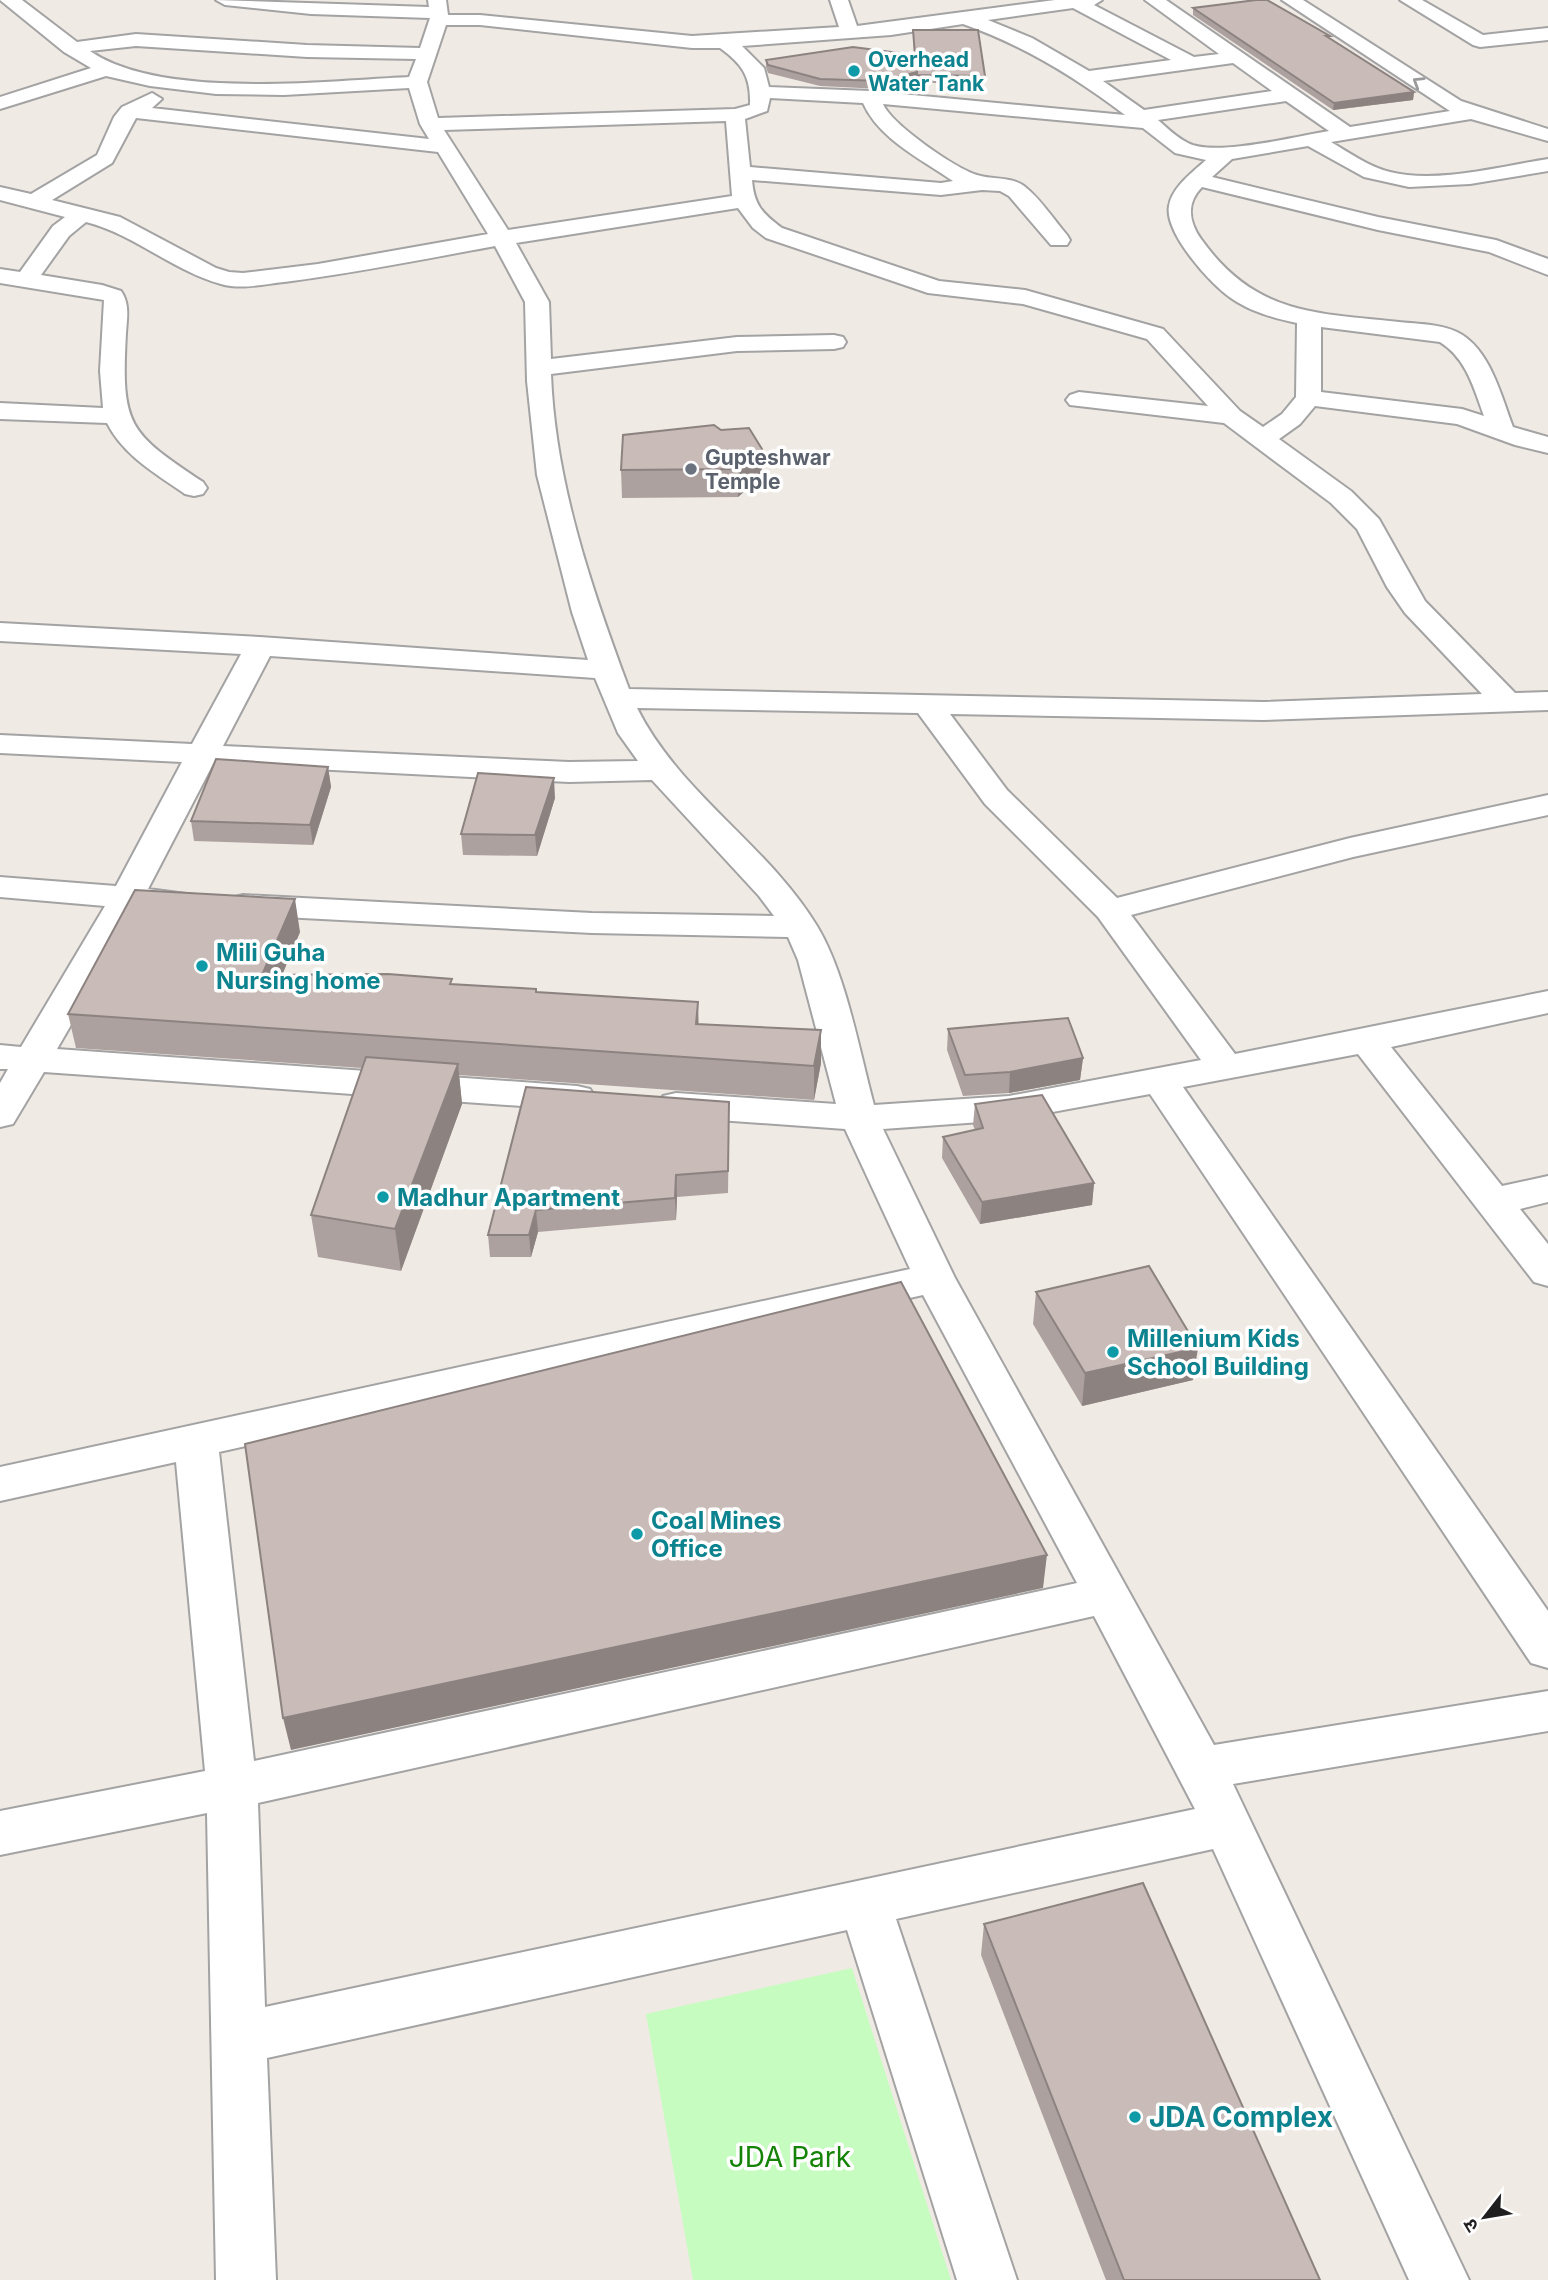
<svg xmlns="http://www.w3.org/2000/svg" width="1548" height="2280" font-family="Inter,'Noto Sans Devanagari',sans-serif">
<rect width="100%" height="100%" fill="#f0eae5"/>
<polygon fill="#c6fcc0" points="852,1968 951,2280 693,2280 646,2014"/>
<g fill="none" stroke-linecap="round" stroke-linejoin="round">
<defs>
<g id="minor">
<path d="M0,0H22L77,42L136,34L307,45L420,48L430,18L311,14L225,5L216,0L429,7L428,0H446L448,15H480L692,36L839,27L830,0H848L857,26L1055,0H1102L1094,5L1194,57L1219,54L1145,0H1166L1350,127L1450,111L1282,0H1303L1461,101L1548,129V141L1471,119L1331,142C1350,153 1369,167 1390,172C1437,184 1501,166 1548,159V171L1470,184L1409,187L1364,177L1308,146L1232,159L1212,177L1378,217L1496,240L1548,259V275L1489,252L1378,230L1202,187C1186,203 1189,222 1201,239C1255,315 1315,313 1399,322C1418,324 1440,324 1457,332C1490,348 1501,396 1513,427L1548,437V453L1515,445L1457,424L1315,406L1300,424L1279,439L1351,491L1379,519L1425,601L1515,693L1548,692V710L1263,720L950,714L1007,790L1117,898L1350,838L1548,795V815L1353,857L1131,915L1235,1054L1548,991V1013L1391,1047L1502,1186L1548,1176V1202L1520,1209L1548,1244V1286L1534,1282L1358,1054L1183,1087L1548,1611V1668L1531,1663L1150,1094L1009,1120L883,1129L955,1278L1214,1745L1548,1691V1731L1233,1784L1469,2280H1409L1213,1849L896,1919L1017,2280H957L847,1930L267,2058L276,2280H216L207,1813L0,1855V1811L205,1771L176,1462L0,1501V1467L910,1269L845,1129L676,1117L663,1114L657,1105L663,1096L676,1093L836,1104L798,960L788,937L592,933L243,915L231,912L226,905L231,898L243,895L592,913L774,916L759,896L652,780L569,782L213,764L148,889L194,895L199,902L194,909L182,912L138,909L57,1049L577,1086L590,1089L596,1098L590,1107L577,1110L44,1072L13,1124L0,1127V1083L8,1069H0V1045L21,1047L105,906L0,897V877L116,886L182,762L0,753V735L192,744L241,654L0,641V623L260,637L588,660L572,612L537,475L527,381L525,302L495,246C425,259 355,273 284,282C264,284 241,290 221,284C173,271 134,234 86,222L69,236L41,275L102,285L121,291C130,304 127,318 126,333C121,426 128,432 203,482L207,488L203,494L194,496L185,494C155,473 124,456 107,423L0,419V403L103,408L100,371L104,300L0,283V269L20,272L53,226L65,217L0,200V187L31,194L97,155L114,117L122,107L152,93L162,99L152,108L429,139L420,124L409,88L284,95L216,94L150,86L106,76L0,109V97L91,68L64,52ZM1073,8L1171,60L1089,71L1032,38L988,20ZM963,24C1023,45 1075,77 1125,115L870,91L769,87L764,68L742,46L891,35ZM446,25H480L692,48H720C742,64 751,76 750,105L735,109L438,118L427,82ZM136,46L307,57L416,59L409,77C325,81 161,100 90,51ZM1233,63L1272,91L1144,110L1103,81ZM770,98L863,103C879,139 921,159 953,181L941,183L750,167L745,119L767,111ZM1286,101L1329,131C1298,136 1214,157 1188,143C1177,138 1166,127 1158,120ZM883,104L1143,128L1175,153L1206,160C1193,172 1172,187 1169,206C1164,232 1210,284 1231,298C1251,312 1274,318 1297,323L1296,397L1282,414L1263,427L1240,411L1163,329L1025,290L939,281L782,228C762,213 754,205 752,180L941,195L982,190L1000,191L1009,196L1051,245H1067L1070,240L1067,235C1054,220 1040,198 1024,186C1010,176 992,180 977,175C955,168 892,125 883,104ZM136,118L438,152L488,234L318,264L243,273L229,272L216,268L120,217L52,200L112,163ZM726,121L732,196L508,230L444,130ZM738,208L753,228L766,238L928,293L1023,304L1147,339L1208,406L1079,392L1070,395L1066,400L1070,405L1224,423L1331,503L1357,529L1387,587L1405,613L1482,694L1263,702L629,689C592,590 555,482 551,374L737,351L834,349L843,347L846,342L843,337L834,335L737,337L551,359L549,302L516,243ZM1321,327L1440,342C1466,358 1474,388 1484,416L1462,409L1321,392ZM270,656L595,678L618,733L638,761L569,762L223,746ZM637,708L918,713L985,804L1098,917L1201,1060L1009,1096L874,1105C859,1050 846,974 817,926C768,845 680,794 637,708ZM923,1295L1077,1583L254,1761L219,1452ZM1094,1616L1195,1809L265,2007L258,1803Z"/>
<polygon points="1400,0 1422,0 1483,35 1548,28 1548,40 1480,47 1473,45"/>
</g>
</defs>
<use href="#minor" stroke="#a3a3a3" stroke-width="4"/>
<use href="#minor" fill="#fff" fill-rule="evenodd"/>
</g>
<g fill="#aca19e">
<polygon points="1193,8 1329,38 1414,92 1413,100 1333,110 1193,15"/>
<polygon points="913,30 985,76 984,83 917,83 917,80 881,89 820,86 768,73 766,67 766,60 914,55"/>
<polygon points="623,435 762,476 738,497 622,498 621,470"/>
<polygon points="328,767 331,787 313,845 194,841 191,821"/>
<polygon points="555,798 537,856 463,855 461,834"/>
<polygon points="300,932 282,975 452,984 537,992 698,1024 821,1030 821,1063 814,1100 459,1075 462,1104 401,1271 318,1257 311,1215 362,1068 76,1048 68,1014"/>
<polygon points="948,1029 1083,1058 1080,1080 1009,1093 963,1096 947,1050"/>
<polygon points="526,1087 729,1123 728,1193 677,1197 676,1220 538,1232 531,1257 490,1257 488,1235"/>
<polygon points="975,1104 1094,1183 1092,1205 980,1224 942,1158 943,1137 975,1130 973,1125"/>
<polygon points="1036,1292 1193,1380 1082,1406 1033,1324"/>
<polygon points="984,1924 1320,2280 1106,2280 981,1955"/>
</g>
<g fill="#8c8381">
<polygon points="917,72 917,80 881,89 882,81"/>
<polygon points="1414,92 1413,100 1333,110 1334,103"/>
<polygon points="762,449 762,476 738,497 738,469"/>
<polygon points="328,767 331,787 313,845 310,825"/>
<polygon points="554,778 555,798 537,856 535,835"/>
<polygon points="295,899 300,932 268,1009 262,975"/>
<polygon points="698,1002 699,1036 696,1024"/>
<polygon points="821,1030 821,1063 814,1100 814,1066"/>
<polygon points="1083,1058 1080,1080 1009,1093 1010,1072"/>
<polygon points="458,1064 462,1104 401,1271 395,1229"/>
<polygon points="676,1175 677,1197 676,1220 675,1198"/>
<polygon points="1094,1183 1092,1205 980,1224 982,1202"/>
<polygon points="536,1210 538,1232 531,1257 529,1235"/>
<polygon points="1198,1348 1193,1380 1082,1406 1085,1373"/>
<polygon points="1047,1555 1043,1588 291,1750 283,1718"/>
</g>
<g fill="#c8bbb8" stroke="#8c8381" stroke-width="2">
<polygon points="1256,0 1267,0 1330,36 1326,36 1414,92 1334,103 1193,8"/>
<polygon points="913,30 978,30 985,76 917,75 917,72 882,81 820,79 768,65 766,60 853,47 915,55"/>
<polygon points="714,425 721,430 749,428 762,449 738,469 621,470 623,435"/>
<polygon points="216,759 328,767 310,825 191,821"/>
<polygon points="478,773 554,778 535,835 461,834"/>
<polygon points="135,890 295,899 262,975 388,974 452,979 450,984 536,989 536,992 698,1002 696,1024 821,1030 814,1066 68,1014"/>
<polygon points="1068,1018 1083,1058 1010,1072 965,1075 948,1029"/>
<polygon points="366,1057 458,1064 395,1229 311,1215"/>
<polygon points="526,1087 729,1102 728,1171 676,1175 675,1198 536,1210 529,1235 488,1235"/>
<polygon points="1042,1095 1094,1183 982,1202 943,1137 983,1128 975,1104"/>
<polygon points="1149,1266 1198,1348 1085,1373 1036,1292"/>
<polygon points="901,1282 1047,1555 283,1718 245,1444"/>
<polygon points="1143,1883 1320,2280 1124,2280 984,1924"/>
</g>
<defs><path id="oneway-chevron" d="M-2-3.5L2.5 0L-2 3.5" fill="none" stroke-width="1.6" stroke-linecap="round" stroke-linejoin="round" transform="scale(1.75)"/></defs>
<use stroke="#9a9a9a" href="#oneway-chevron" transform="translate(1418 82) rotate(-148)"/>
<g fill="#0f9aa8" stroke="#fff" stroke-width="2.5">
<circle cx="854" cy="71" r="7"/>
<circle cx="202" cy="966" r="7"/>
<circle cx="383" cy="1197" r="7"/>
<circle cx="1113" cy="1352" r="7"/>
<circle cx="637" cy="1534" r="7"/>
<circle cx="1135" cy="2117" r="7"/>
</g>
<circle fill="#6b7280" stroke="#fff" stroke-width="2.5" cx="691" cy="469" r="7"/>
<g text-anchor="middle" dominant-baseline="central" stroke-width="7" stroke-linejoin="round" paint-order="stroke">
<g font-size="21" font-weight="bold" fill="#0d838f" stroke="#fff" text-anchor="start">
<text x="868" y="59">Overhead<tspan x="868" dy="24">Water Tank</tspan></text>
</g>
<g font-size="21" font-weight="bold" fill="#5b616d" stroke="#fff" text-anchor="start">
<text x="705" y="457">Gupteshwar<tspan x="705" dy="24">Temple</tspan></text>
</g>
<g font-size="24" font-weight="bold" fill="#0d838f" stroke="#fff" text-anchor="start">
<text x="216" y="952">Mili Guha<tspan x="216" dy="28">Nursing home</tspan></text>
<text x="397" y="1197">Madhur Apartment</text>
<text x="1127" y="1338">Millenium Kids<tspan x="1127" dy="28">School Building</tspan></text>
<text x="651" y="1520">Coal Mines<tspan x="651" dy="28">Office</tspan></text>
</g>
<g font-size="28" font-weight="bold" fill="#0d838f" stroke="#fff" text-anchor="start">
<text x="1149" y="2117">JDA Complex</text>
</g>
<g font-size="28" fill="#148307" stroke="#fff">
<text x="790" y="2157">JDA Park</text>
</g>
</g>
<g transform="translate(1485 2217) rotate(239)" stroke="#ffffff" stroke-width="5" paint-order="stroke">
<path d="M0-5L12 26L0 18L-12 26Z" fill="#1f1f1f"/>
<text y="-10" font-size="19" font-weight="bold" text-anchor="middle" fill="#1f1f1f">उ</text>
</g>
</svg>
